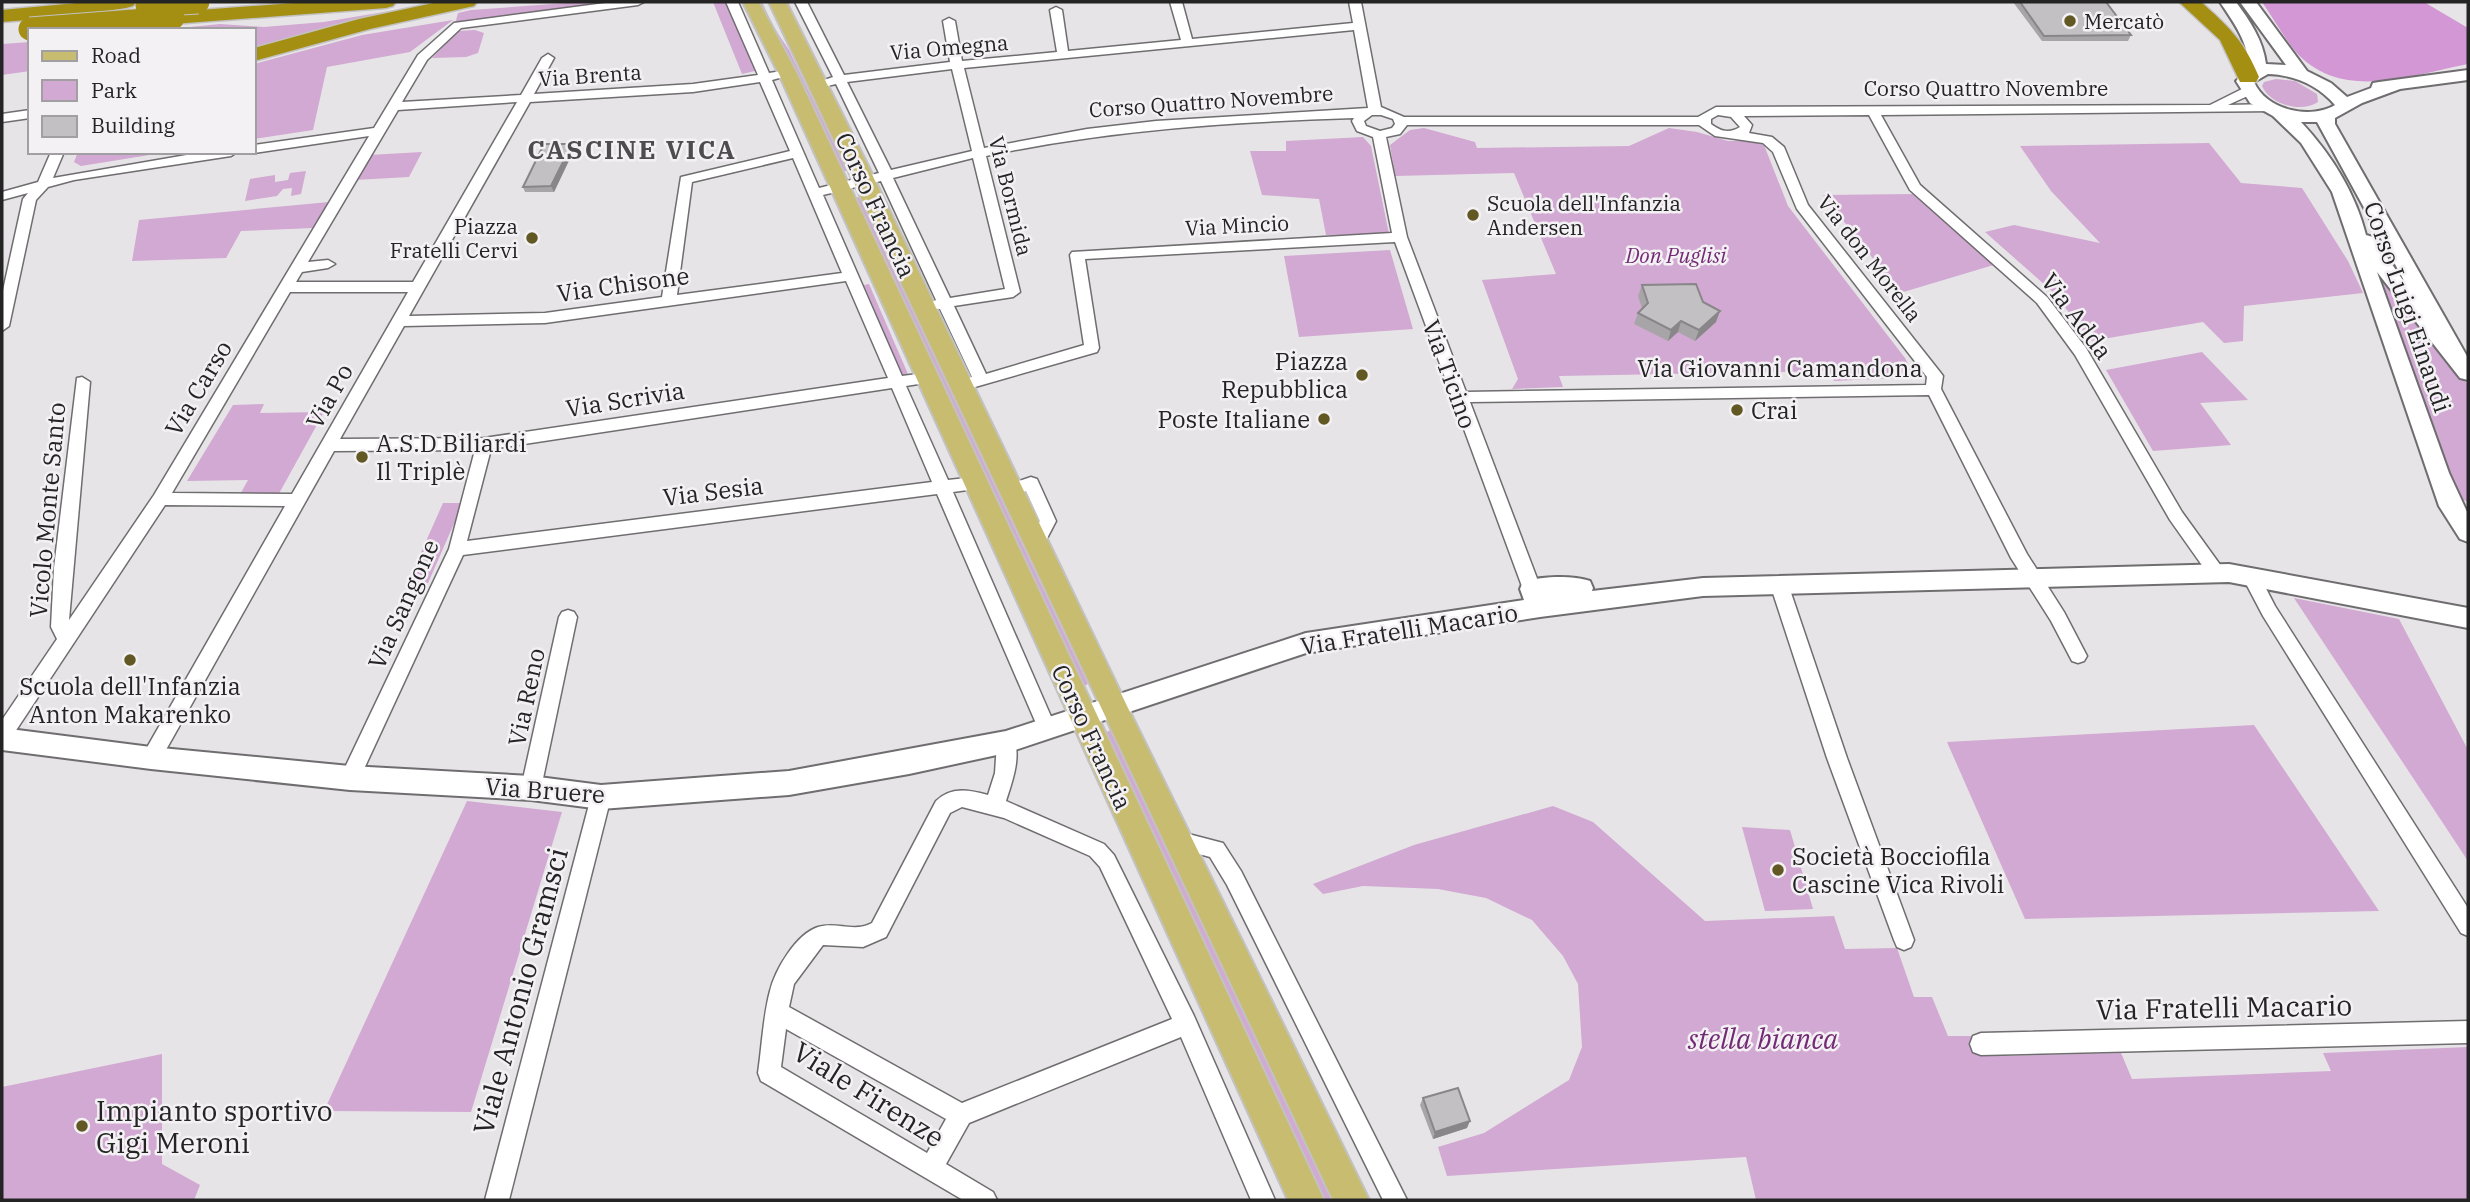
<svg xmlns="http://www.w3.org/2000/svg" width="2470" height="1202" font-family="'IBM Plex Serif',serif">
<rect width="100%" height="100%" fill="#e7e4e7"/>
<g fill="#d1a9d2">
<polygon points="580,2 616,2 455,24 458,13 471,10"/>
<polygon points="713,2 726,2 755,71 742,74"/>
<polygon points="757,2 762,2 773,26 789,50 847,171 843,171 786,51 768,26"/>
<polygon points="396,10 254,50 254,30 160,30 220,24 264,27 324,22"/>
<polygon points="453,20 410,52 327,67 313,130 254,139 254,64 362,35"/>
<polygon points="475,30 484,33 478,53 466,57 432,58 458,31"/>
<polygon points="30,42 30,71 2,75 2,44"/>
<path d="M2276,79L2295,81L2317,94L2318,102C2302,113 2270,105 2262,86L2264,82Z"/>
<polygon points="1424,128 1475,142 1477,148 1629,146 1669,128 1697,132 1728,141 1751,141 1764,145 1788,206 1905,358 1915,377 1834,381 1828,371 1559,376 1563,387 1512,389 1518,379 1482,280 1556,274 1514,173 1395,176 1390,145 1410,130"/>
<polygon points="1363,137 1371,146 1389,234 1326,235 1319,199 1262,195 1250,151 1286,151 1286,141"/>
<polygon points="2209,143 2241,183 2302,188 2348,261 2363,293 2244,306 2243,341 2224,343 2203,322 2091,341 2054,293 1985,232 2014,225 2100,243 2051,191 2020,146"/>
<polygon points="78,152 168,152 81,166 74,162"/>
<polygon points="422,152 409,177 355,180 369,155"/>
<polygon points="306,171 301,194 291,196 292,188 283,189 277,196 245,201 250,179 275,175 275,182 288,180 290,173"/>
<polygon points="1913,194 1997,264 1900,293 1823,195"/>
<polygon points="859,197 1088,684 1082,687 855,198"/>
<polygon points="329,202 313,228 241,231 226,258 132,261 139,220"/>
<polygon points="1390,250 1413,329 1299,337 1284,256"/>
<polygon points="2381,275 2468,385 2468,502 2459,498 2437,468"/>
<polygon points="869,284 908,374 908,377 903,377 864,285"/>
<polygon points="2202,352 2248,400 2200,403 2231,445 2153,451 2106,370"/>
<polygon points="264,404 260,413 324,412 276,499 237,500 248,480 187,481 233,405"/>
<polygon points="443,503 463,503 428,583 407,584"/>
<polygon points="2294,598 2399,619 2468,750 2468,861"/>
<polygon points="2254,725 2379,911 2025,919 1947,742"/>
<polygon points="1112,729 1333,1200 1323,1200 1105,733"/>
<polygon points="467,801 562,812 471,1112 324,1111"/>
<polygon points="1553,806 1593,822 1705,921 1834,916 1845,949 1897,948 1914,997 1932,997 1948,1036 1998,1036 2007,1056 2121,1053 2132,1079 2331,1071 2323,1053 2468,1047 2468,1200 1756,1200 1746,1157 1447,1176 1438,1147 1484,1133 1569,1080 1582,1047 1578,984 1563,956 1532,920 1486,898 1438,889 1363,886 1323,894 1313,884 1414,845"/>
<polygon points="1742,827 1790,830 1813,909 1765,911"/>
<polygon points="162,1054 162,1164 200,1185 194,1200 2,1200 2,1087"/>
</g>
<path fill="#d397d5" d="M2262,2H2424L2468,28V64C2411,75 2341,103 2295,51C2283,36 2273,18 2262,2Z"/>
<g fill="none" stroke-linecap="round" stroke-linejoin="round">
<defs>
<g id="street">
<path d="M613,2H644L638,5L461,28L427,60L402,102L521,95L542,58L548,54L554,58L534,94L693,84L758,75L726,2H738L769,73L788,70L794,74L772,80L819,188L879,173L836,84L819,88L813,84L833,77L795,2H807L844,75L950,62L943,21L949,18L955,21L962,61L1057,52L1050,10L1056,7L1062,10L1068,51L1181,40L1170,2H1182L1192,39L1353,23L1349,2H1361L1381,107L1404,117H1698L1716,107L2210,105L2244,88H2252V94L2228,105L2271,104L2275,105V111L1881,115L1920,185L2047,297L2086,348L2182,512L2226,573L2223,578H2211L2170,520L2075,355L2037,303L1910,190L1869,115L1744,116L1752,125L1749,133L1772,137L1784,147L1808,205L1940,372L1943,376L1941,389L2027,554L2064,612L2087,656L2084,661L2078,663L2072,661L2051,621L2011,558L1929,395L1470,402L1541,589L1538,594H1526L1523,589L1395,242L1085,259L1099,348L1097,352L961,391L956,390L953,386L956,382L972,377L940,309L929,308L927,305L936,300L881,181L823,195L902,376L926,373L934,378L931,382L906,386L948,480L975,477L983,483L975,489L953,492L1056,728L1054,734L1047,736L1040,734L1038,728L937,494L463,555L357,784L350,786L343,784L340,778L449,549L475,450L334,451L158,764L151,766L144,764L141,758L285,506L165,505L9,741L2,743V720L57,639L51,627L54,568L77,378L82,377L90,382L69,620L154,495L369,136L254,153L252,152H254V145L374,128L418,55L454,23ZM1354,30L1368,108L1156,121L1087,129L984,148L964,68ZM952,69L972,151L891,170L847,82ZM760,82L790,151L681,177L662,297L545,313L409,316L530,102L693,92ZM517,102L413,282H296L302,272L328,268L335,264L328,260L308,262L398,110ZM1372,115H1381L1393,119L1395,124L1392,128L1380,131L1366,126L1364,121ZM1718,115L1731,117L1740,127C1729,134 1720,131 1711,124V119ZM1354,118L1352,121L1357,131L1373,137L1392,233L1072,252L1070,255L1084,345L986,374L954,306L1013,297L1020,292L986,156C1107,130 1230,122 1354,118ZM1407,125H1699L1715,136L1763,143L1773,152L1797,209L1927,377L1926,385L1466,392L1407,237L1386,137L1400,134ZM793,158L842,273L677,295L692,182ZM973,158L1005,289L950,298L893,178ZM846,281L888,378L484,438L340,439L404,326L545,323ZM290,292H408L292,494L172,493ZM892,388L932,482L467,541L491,449Z"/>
<polygon points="30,110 30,118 2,122 2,114"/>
<polygon points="51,152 64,152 53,178 204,152 237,152 231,156 74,180 48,187 36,200 9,326 2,331 2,295 23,199 28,193 2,200 2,192 38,182"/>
<polygon points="1031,477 1037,479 1056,521 1042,548 1030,548 1028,543 1040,521 1026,491 1010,496 1002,490 1004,486"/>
<polygon points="2251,569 2257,571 2275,606 2468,908 2468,936 2461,933 2263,616 2242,576 2245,571"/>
<polygon points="1779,577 1785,579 1788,584 1847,758 1914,940 1911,947 1904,950 1897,947 1894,940 1827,758 1770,584 1773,579"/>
<polygon points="568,610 574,612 577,617 541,788 538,794 531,796 524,794 521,788 559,617 562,612"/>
<path d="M1006,734L1013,736C1022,756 1012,782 1006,801L1104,844L1114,855L1194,1016L1275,1200H1251L1181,1037L969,1123L946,1164L993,1192L997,1200H963L761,1081L758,1073C762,1046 763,1017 770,991C775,970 796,934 818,927C836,921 854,933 872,923L936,801C952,786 969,790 988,795L995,773L997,742L999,736ZM962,807L1004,818L1090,856L1100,867L1172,1019L962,1103L789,1007L794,984L823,945L863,947L886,937L950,813ZM786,1029L946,1119L927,1153L781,1067Z"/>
<polygon points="601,788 608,791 611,797 509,1200 485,1200 591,797 594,791"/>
<polygon points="1177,831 1223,843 1241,871 1407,1200 1383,1200 1227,885 1210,857 1170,846 1167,840 1170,834"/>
<polygon points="2468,1021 2468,1043 1981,1055 1973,1052 1970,1044 1973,1036 1981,1033"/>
</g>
<g id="secondary">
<path d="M2220,2H2236C2250,21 2263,40 2266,64L2286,65L2240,2H2256L2307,71L2331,83L2347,97L2371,88L2373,83L2379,82L2468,70V80L2400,89L2362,103L2335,118V124L2468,358V380L2460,378L2377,272L2449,473L2468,514V542L2460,539L2439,506L2332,192L2301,143L2273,116L2250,103L2236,81L2249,69C2249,43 2234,23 2220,2ZM2268,74C2294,75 2318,85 2335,105C2310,120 2266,110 2254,82ZM2301,122H2317L2407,286L2373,237L2366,235C2355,192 2331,154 2301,122Z"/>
<path d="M2229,564L2468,608V628L2229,582L1703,596L1540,617L1306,653L1006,753L909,774L789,795L601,809L531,800L350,790L151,769L2,750V728L151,747L350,766L531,776L601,785L789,771L1006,731L1306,633L1524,600L1520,589L1523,582C1541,576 1572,575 1590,581L1593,588L1592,591L1703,578Z"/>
</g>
<g id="primary">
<polygon points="743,2 759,2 797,74 1324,1200 1288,1200 779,74"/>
<polygon points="769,2 786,2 869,168 1127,706 1369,1200 1333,1200"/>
</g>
<g id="highway">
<polygon points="87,2 136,2 133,6 126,8 67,17 2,22 2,10"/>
<polygon points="307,2 396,2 393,6 386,8 173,24 166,22 163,18 166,14 173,12"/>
<polygon points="438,2 477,2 474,6 370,29 254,61 254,48 359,19"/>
<path d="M2179,2H2201C2229,27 2244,41 2259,77L2256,82H2240L2220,40Z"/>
</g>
</defs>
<use href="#street" stroke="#6f6d6f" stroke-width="3"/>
<use href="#secondary" stroke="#6f6d6f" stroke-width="4"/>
<use href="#primary" stroke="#c2c2c2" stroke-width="4"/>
<use href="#highway" stroke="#c2c2c2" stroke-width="3"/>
<use href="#street" fill="#fff" fill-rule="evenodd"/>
<use href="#secondary" fill="#fff" fill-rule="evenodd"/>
<use href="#primary" fill="#c8bc71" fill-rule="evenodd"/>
<use href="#highway" fill="#a48f13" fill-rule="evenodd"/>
<defs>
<g id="highway-bridge">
<polyline points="147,5 198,2"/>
<polyline points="30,29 173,18"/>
</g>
</defs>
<use href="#highway-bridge" stroke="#c2c2c2" stroke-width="25" stroke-linecap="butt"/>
<use href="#highway-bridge" stroke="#a48f13" stroke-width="23"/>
</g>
<g fill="#a8a5a8">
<polygon points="2013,2 2106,2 2131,35 2128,41 2042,41"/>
<polygon points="572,144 574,150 554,192 525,192 523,187"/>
<polygon points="1642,285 1703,302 1716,322 1695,341 1678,332 1668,341 1634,324 1638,313 1642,308 1638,296"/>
<polygon points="1423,1098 1467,1128 1433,1139 1420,1105"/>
</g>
<g fill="#888688">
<polygon points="572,144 574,150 554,192 551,186"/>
<polygon points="1720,311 1716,322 1695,341 1699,330"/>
<polygon points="1681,321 1678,332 1668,341 1671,330"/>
<polygon points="1470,1121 1467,1128 1433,1139 1435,1132"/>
</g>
<g fill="#c3c0c3" stroke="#888688" stroke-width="2">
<polygon points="2020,2 2106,2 2131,35 2044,36"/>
<polygon points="544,144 572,144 551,186 523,187"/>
<polygon points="1696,284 1703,302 1720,311 1699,330 1681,321 1671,330 1638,313 1648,303 1642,285"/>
<polygon points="1458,1088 1470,1121 1435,1132 1423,1098"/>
</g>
<g fill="#625824" stroke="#f4f1f4" stroke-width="2.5">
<circle cx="2070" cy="21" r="7"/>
<circle cx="1473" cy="215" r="7"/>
<circle cx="532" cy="238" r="7"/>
<circle cx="1362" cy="375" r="7"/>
<circle cx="1737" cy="410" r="7"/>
<circle cx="1324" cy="419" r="7"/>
<circle cx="362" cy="457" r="7"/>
<circle cx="130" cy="660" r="7"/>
<circle cx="1778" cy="870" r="7"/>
<circle cx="82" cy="1126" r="7"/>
</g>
<g text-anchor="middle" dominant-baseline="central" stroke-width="5" stroke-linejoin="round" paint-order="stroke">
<g font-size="21" fill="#252425" stroke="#f4f1f4" text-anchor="start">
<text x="2084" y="21">Mercatò</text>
<text x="1487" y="203">Scuola dell'Infanzia<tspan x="1487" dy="24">Andersen</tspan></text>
<text x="518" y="226" text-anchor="end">Piazza<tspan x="518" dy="24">Fratelli Cervi</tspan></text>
</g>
<g font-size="21" fill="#252425" stroke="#f4f1f4">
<text transform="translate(949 47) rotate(-5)">Via Omegna</text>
<text transform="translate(590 75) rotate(-4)">Via Brenta</text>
<text x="1986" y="88">Corso Quattro Novembre</text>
<text transform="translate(1211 101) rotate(-4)">Corso Quattro Novembre</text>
<text transform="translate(1011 196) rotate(76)">Via Bormida</text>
<text transform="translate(1237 225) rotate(-3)">Via Mincio</text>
<text transform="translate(1870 258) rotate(52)">Via don Morella</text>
</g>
<g font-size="21" font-style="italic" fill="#722a75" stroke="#f4f1f4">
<text x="1676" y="255">Don Puglisi</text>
</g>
<g font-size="24" fill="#252425" stroke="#f4f1f4">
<text transform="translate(876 205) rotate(65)">Corso Francia</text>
<text transform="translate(623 284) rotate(-8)">Via Chisone</text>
<text transform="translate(2408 307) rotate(71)">Corso Luigi Einaudi</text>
<text transform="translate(2077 316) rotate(53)">Via Adda</text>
<text x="1780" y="368">Via Giovanni Camandona</text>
<text transform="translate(1450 374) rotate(70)">Via Ticino</text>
<text transform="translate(198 388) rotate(-59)">Via Carso</text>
<text transform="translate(329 396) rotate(-61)">Via Po</text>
<text transform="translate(625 399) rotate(-9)">Via Scrivia</text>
<text transform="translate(713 491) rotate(-7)">Via Sesia</text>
<text transform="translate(47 510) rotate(-85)">Vicolo Monte Santo</text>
<text transform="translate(403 604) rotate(-66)">Via Sangone</text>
<text transform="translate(1409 629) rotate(-9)">Via Fratelli Macario</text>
<text transform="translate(526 697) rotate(-78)">Via Reno</text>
<text transform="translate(1092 737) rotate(65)">Corso Francia</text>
<text transform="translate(545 790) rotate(4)">Via Bruere</text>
</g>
<g font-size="24" fill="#252425" stroke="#f4f1f4" text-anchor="start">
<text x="1348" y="361" text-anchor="end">Piazza<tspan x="1348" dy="28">Repubblica</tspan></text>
<text x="1751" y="410">Crai</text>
<text x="1310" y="419" text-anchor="end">Poste Italiane</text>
<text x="376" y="443">A.S.D Biliardi<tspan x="376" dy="28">Il Triplè</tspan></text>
<text x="130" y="686" text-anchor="middle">Scuola dell'Infanzia<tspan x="130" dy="28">Anton Makarenko</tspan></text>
<text x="1792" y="856">Società Bocciofila<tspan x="1792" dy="28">Cascine Vica Rivoli</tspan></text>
</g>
<g font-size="26" font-weight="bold" letter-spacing="2" fill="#4e4c4e" stroke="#f4f1f4">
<text x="632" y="149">CASCINE VICA</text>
</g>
<g font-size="28" fill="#252425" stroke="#f4f1f4">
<text transform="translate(520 991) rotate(-75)">Viale Antonio Gramsci</text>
<text transform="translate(2224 1007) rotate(-1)">Via Fratelli Macario</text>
<text transform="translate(869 1094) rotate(32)">Viale Firenze</text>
</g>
<g font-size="28" font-style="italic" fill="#722a75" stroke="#f4f1f4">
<text x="1763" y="1038">stella bianca</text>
</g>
<g font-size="28" fill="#252425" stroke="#f4f1f4" text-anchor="start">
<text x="96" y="1110">Impianto sportivo<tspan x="96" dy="32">Gigi Meroni</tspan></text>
</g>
</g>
<rect width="2470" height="1202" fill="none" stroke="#252425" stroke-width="7"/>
<rect x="28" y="28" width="228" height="126" fill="#f4f1f4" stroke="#a19fa1" stroke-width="2"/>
<rect x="42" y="51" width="35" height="10" fill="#c8bc71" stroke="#a19fa1" stroke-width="2"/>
<text x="91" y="63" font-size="21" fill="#252425">Road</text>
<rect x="42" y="80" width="35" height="21" fill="#d1a9d2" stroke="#a19fa1" stroke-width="2"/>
<text x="91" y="98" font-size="21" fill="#252425">Park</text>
<rect x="42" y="116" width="35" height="21" fill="#c3c0c3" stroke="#a19fa1" stroke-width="2"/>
<text x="91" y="133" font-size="21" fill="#252425">Building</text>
</svg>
